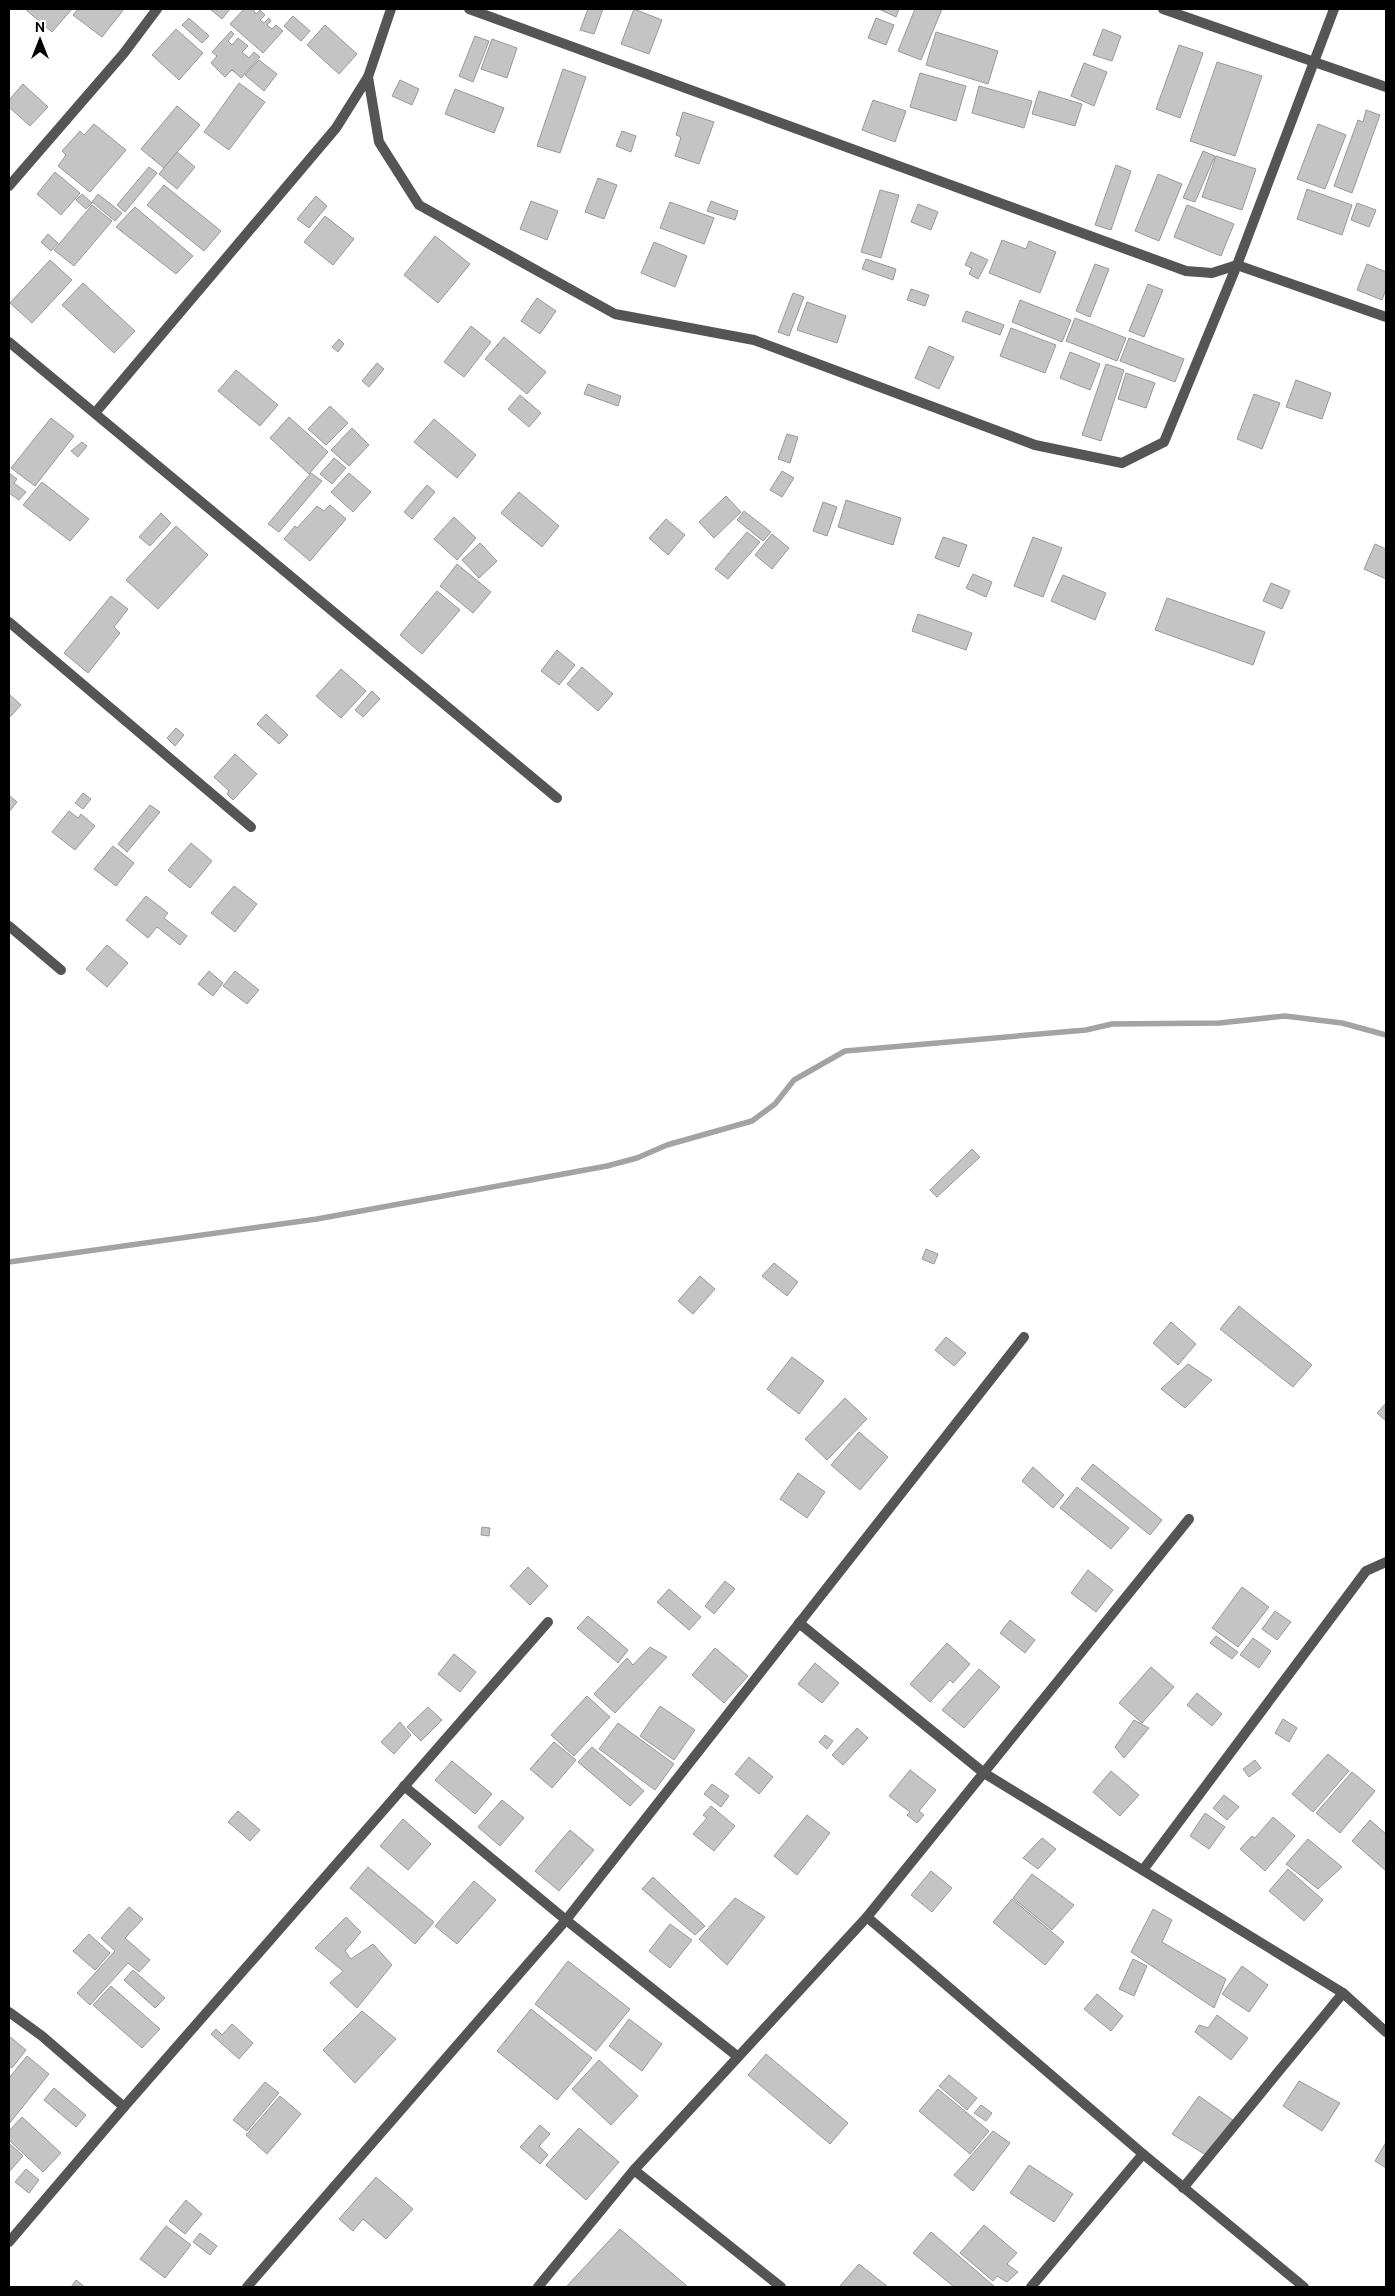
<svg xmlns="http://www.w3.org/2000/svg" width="1395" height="2296" font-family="Ubuntu,sans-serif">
<rect width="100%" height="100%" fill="#fff"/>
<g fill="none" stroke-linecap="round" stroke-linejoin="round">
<polyline stroke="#a3a3a3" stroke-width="5.5" points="9,1262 317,1219 607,1166 637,1158 667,1145 752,1121 775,1104 794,1080 845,1051 1086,1030 1112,1024 1219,1023 1285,1016 1342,1023 1386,1035"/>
</g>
<g fill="#c4c4c4" stroke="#999">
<polygon points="25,9 72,9 52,32"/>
<polygon points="78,9 124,9 102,37 73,15"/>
<polygon points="210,9 230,9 222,19"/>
<polygon points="244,9 253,9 256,14 260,10 265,15 260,20 264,23 269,18 271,21 267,25 272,29 276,25 283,31 263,53 230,24"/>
<polygon points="588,9 603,9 594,34 580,30"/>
<polygon points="634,9 662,20 649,54 621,44"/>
<polygon points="879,9 899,9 896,17"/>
<polygon points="915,9 942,9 921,60 898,51"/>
<polygon points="293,16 310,31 301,41 284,26"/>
<polygon points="189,18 209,36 202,43 182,25"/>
<polygon points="876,18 894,25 886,45 868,38"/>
<polygon points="325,25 357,54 339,74 307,45"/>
<polygon points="176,29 203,53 179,80 152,55"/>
<polygon points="1103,29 1121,36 1112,61 1093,55"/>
<polygon points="231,31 234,34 228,41 232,45 238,38 248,46 242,52 249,58 254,52 260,57 241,78 232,70 225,77 211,63 217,56 212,52"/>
<polygon points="936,32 998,51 988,84 926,65"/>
<polygon points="475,36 489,41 473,82 459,76"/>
<polygon points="492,39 517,48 507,78 481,69"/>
<polygon points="1179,45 1203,53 1180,118 1156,109"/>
<polygon points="259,60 277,74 264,91 245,75"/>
<polygon points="1217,62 1262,76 1235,156 1190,141"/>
<polygon points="1084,63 1107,72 1094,106 1071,96"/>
<polygon points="563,69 586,77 560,153 537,146"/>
<polygon points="920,73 966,86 956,121 910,107"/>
<polygon points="400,80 419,89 412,105 392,96"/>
<polygon points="239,83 265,102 229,150 204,132"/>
<polygon points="23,84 48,107 30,126 9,107 9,100"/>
<polygon points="979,86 1032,101 1024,128 972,113"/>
<polygon points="455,89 504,108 494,133 445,114"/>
<polygon points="1039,91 1082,104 1075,126 1032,114"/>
<polygon points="873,100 906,111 895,142 862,130"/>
<polygon points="177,106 200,125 164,168 141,149"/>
<polygon points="1366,110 1380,115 1352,193 1334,186 1358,120 1363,122"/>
<polygon points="683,112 714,122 699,164 675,156 681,137 676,135"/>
<polygon points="94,124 126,150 90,192 58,166 66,155 62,151 80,131 84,135"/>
<polygon points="1318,124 1346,135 1325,189 1297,179"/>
<polygon points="622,131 636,136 631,152 616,146"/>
<polygon points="1203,151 1215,156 1195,202 1183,198"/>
<polygon points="177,152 195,167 177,189 159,174"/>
<polygon points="1216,156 1256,169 1242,210 1202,197"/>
<polygon points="1116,165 1131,171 1111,230 1095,225"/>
<polygon points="149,167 157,173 125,212 117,205"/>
<polygon points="55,172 80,193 61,215 37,194"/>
<polygon points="1158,174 1182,184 1159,241 1135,231"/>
<polygon points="598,178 617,185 604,219 585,212"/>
<polygon points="164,185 221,231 204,251 147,205"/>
<polygon points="1307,189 1352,205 1342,235 1297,219"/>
<polygon points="880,190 899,195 881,258 861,252"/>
<polygon points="82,194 92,203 86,209 76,200"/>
<polygon points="98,194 122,213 115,221 92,202"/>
<polygon points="316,196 327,206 309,228 297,219"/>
<polygon points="531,201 558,211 547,240 520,229"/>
<polygon points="711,201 738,211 735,220 707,211"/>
<polygon points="670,202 714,218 704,244 660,228"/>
<polygon points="1357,203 1376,210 1369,227 1351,220"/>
<polygon points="918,204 938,212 931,230 911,222"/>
<polygon points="92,205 112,221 74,266 54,250"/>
<polygon points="1187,205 1234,224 1221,256 1174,237"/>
<polygon points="135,207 193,256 176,274 116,227"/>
<polygon points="325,216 354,239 333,265 304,242"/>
<polygon points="48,234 58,243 51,251 41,242"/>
<polygon points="435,236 470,264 438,303 404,275"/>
<polygon points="1002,240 1026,249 1029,241 1056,252 1040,293 989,273"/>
<polygon points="654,242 687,256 675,287 641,273"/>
<polygon points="971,252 988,260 978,279 969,274 972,268 965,265"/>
<polygon points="866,259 896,269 893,280 862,269"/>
<polygon points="50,260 72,280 32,323 10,303"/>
<polygon points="1095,264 1109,269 1090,317 1076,311"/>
<polygon points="1367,264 1386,272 1386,289 1382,300 1357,290"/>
<polygon points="83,283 135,331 114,353 62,305"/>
<polygon points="1148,284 1163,290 1144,337 1129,331"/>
<polygon points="911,289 929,295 925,306 907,300"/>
<polygon points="793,293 804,297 789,336 778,332"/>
<polygon points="537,298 556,311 540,334 521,321"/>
<polygon points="1020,300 1071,320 1062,342 1012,322"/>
<polygon points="807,302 846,316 837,343 797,330"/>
<polygon points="966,311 1004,325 1000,335 962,321"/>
<polygon points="1075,318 1126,338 1117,361 1066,341"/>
<polygon points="471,326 491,342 464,377 444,362"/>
<polygon points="1011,328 1056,345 1045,373 1000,356"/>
<polygon points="504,337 546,372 527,394 485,359"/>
<polygon points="1129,338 1184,359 1175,382 1120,361"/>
<polygon points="339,339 344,344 338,352 332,347"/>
<polygon points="929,346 954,357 939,389 915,378"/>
<polygon points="1070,352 1100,364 1090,390 1060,378"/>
<polygon points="377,363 384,369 369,387 362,381"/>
<polygon points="1106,364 1124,370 1101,441 1082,435"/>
<polygon points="236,370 278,405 260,426 218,391"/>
<polygon points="1126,373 1155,383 1146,408 1118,399"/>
<polygon points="1296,380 1331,393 1322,419 1286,407"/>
<polygon points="588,384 621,396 618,406 584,394"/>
<polygon points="1254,394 1280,403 1262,449 1237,439"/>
<polygon points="520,395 541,413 529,427 508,409"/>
<polygon points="330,406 348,423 326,445 308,429"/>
<polygon points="289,417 328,452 309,474 270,438"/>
<polygon points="51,418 74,436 35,486 11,468"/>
<polygon points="434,419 476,455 457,478 414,442"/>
<polygon points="352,428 369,445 349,466 331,450"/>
<polygon points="787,434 798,437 790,463 778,459"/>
<polygon points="82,442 87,446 78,457 71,451"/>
<polygon points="334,458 346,468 332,484 320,474"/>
<polygon points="782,471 794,478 782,497 770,490"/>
<polygon points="9,473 17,479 14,483 26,492 19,500 9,493"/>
<polygon points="311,473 322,481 279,532 268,524"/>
<polygon points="349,473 371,492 353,512 331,492"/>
<polygon points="42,482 89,519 70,541 23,505"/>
<polygon points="427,485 435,492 412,519 404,512"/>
<polygon points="519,492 559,526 542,547 501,513"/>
<polygon points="726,496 741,512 714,538 699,522"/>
<polygon points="846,500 901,518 893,545 838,527"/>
<polygon points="823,502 837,507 827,536 813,531"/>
<polygon points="330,505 346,519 310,561 284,539 295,526 297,528 317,506 324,511"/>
<polygon points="744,511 771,532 763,541 737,520"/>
<polygon points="161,513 171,523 150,546 139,537"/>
<polygon points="454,517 476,538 457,560 434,539"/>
<polygon points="666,519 685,535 668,555 649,538"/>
<polygon points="176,526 208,555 158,609 126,580"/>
<polygon points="747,532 760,542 728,579 715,569"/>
<polygon points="772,534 789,548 772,569 755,555"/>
<polygon points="943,537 967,545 959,567 935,558"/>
<polygon points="1033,537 1062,548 1043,597 1014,586"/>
<polygon points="480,543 497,561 479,578 462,560"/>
<polygon points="1375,544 1386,549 1386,579 1364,569"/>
<polygon points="457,564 491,592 473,613 440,586"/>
<polygon points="973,574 992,582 986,597 966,588"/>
<polygon points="1063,575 1106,593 1095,620 1051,601"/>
<polygon points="1271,583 1290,591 1282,609 1263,601"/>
<polygon points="437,591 460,610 422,654 400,635"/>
<polygon points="111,596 128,609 114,627 120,633 88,673 64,653"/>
<polygon points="1167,598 1265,632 1253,665 1155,630"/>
<polygon points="918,614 972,633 966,650 912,631"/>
<polygon points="557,650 575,665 559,685 541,671"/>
<polygon points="582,667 613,694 598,711 567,684"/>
<polygon points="341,669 366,691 341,718 316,696"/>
<polygon points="372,691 380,699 363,717 355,710"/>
<polygon points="9,694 21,705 9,718"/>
<polygon points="266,714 288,735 279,744 257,724"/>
<polygon points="176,728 184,735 175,746 167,738"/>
<polygon points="235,754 257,774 233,800 227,794 229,791 214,777"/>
<polygon points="83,793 91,799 83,809 75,803"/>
<polygon points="9,795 17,802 9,812"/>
<polygon points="150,805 160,812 127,852 118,844"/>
<polygon points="69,811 78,818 81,814 95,826 75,850 52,832"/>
<polygon points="191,843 212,861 190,888 168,870"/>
<polygon points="113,846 134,863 116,886 94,869"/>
<polygon points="234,886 257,904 235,932 211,913"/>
<polygon points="146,896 168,913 164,918 187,936 180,945 157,927 148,938 126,920"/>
<polygon points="107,945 128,963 107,987 86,969"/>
<polygon points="209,971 223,983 213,996 198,984"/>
<polygon points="235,971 259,990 247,1004 223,986"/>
<polygon points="972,1149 980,1157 937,1197 930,1190"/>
<polygon points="926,1249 938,1254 934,1264 922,1259"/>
<polygon points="774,1263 798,1282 787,1296 762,1276"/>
<polygon points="700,1276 715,1289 693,1314 678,1301"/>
<polygon points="1239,1306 1312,1365 1293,1387 1220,1329"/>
<polygon points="1171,1322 1196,1344 1178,1365 1153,1343"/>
<polygon points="946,1337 966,1353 954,1366 935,1350"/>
<polygon points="792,1357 824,1381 799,1414 767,1389"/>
<polygon points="1188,1364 1212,1380 1185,1408 1161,1389"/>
<polygon points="845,1398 867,1419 827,1460 805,1439"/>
<polygon points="1386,1403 1386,1421 1377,1413"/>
<polygon points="859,1432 888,1457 860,1490 831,1465"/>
<polygon points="1093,1464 1162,1520 1150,1535 1081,1479"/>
<polygon points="1033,1467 1064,1495 1053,1508 1022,1481"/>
<polygon points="798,1473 825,1492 807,1518 780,1499"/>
<polygon points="1077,1487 1129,1528 1111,1549 1060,1508"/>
<polygon points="482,1527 490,1528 489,1536 481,1535"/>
<polygon points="528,1567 548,1586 530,1605 510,1586"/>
<polygon points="1088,1570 1113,1590 1096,1612 1071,1593"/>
<polygon points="725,1581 735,1589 714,1614 705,1606"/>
<polygon points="1242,1587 1269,1607 1238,1647 1212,1628"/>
<polygon points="669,1589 701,1617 689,1630 657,1602"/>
<polygon points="1275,1611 1291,1622 1277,1640 1262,1629"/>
<polygon points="588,1616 628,1650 618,1663 577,1628"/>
<polygon points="1010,1620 1035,1640 1025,1653 1000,1633"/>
<polygon points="1216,1636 1238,1652 1232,1659 1210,1643"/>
<polygon points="1253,1638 1271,1651 1259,1668 1240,1655"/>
<polygon points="947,1643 970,1664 953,1683 950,1680 930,1702 910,1684"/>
<polygon points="650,1647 667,1657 615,1713 594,1694 627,1658 633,1665"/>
<polygon points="715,1648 748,1676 724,1703 692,1675"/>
<polygon points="454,1654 476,1672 460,1692 438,1674"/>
<polygon points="815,1663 839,1683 822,1703 798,1684"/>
<polygon points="1151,1667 1174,1687 1142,1723 1119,1703"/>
<polygon points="979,1669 1000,1687 964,1728 942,1710"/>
<polygon points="1197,1693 1222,1714 1212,1726 1187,1705"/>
<polygon points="587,1696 610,1717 574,1756 551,1735"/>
<polygon points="660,1706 695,1730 674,1760 640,1736"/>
<polygon points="428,1707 442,1720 421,1741 407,1727"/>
<polygon points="1283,1719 1297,1728 1289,1742 1275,1733"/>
<polygon points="1134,1720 1149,1728 1124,1758 1115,1747"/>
<polygon points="400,1722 411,1735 394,1754 381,1742"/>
<polygon points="618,1723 674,1764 655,1790 599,1749"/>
<polygon points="857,1728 868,1738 843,1765 832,1755"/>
<polygon points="825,1735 833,1741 827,1749 819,1742"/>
<polygon points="554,1742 576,1760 552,1788 530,1769"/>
<polygon points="592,1747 644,1791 630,1806 578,1762"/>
<polygon points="1328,1754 1349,1771 1313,1812 1292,1794"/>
<polygon points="749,1757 773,1777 759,1794 735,1774"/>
<polygon points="1255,1760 1261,1768 1249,1777 1243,1769"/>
<polygon points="452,1761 492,1794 475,1814 435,1780"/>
<polygon points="910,1770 936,1790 919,1811 924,1815 917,1823 907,1815 910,1812 889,1796"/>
<polygon points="1111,1771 1139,1795 1120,1816 1093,1792"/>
<polygon points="1352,1772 1375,1791 1340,1833 1316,1813"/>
<polygon points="712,1784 729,1796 721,1807 704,1794"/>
<polygon points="1224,1795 1239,1807 1227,1820 1213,1808"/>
<polygon points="502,1800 524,1818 500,1846 478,1827"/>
<polygon points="711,1806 735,1826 714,1851 693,1834 707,1818 703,1815"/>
<polygon points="238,1811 260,1830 250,1841 228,1822"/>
<polygon points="1205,1813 1225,1827 1209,1849 1190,1836"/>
<polygon points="807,1815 830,1833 797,1875 774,1856"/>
<polygon points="1273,1817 1295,1836 1265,1871 1240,1849 1252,1836 1255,1838"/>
<polygon points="403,1819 431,1844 408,1870 380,1846"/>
<polygon points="1370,1820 1386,1834 1386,1871 1352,1841"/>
<polygon points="570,1830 594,1850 559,1891 535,1871"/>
<polygon points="1042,1838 1056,1849 1038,1869 1023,1858"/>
<polygon points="1308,1839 1342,1867 1318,1889 1286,1864"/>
<polygon points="368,1867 434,1922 415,1944 350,1888"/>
<polygon points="1288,1869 1323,1900 1304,1921 1269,1891"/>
<polygon points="931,1871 952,1888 932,1912 911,1895"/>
<polygon points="1032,1874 1074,1905 1052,1930 1013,1898"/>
<polygon points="653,1877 705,1926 695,1935 642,1889"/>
<polygon points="474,1881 496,1900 457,1944 435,1926"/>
<polygon points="735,1898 765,1917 727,1965 699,1939"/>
<polygon points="1012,1899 1064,1942 1045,1965 993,1922"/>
<polygon points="129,1907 143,1919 125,1938 150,1960 139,1972 128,1963 90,2005 77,1993 115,1951 101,1938"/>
<polygon points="1153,1909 1172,1920 1162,1942 1226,1979 1214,2008 1131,1952"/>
<polygon points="346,1917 361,1932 345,1951 351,1959 373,1944 392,1965 357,2008 330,1983 343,1971 315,1948"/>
<polygon points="670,1924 692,1940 670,1968 649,1951"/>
<polygon points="89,1934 110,1953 95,1970 73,1951"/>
<polygon points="1133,1959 1147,1966 1134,1996 1119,1989"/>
<polygon points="568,1961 630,2009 596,2051 535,2004"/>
<polygon points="1242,1966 1268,1985 1249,2012 1222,1994"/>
<polygon points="133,1970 165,1998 155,2008 124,1980"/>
<polygon points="111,1986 160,2029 142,2048 93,2005"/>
<polygon points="1097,1994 1123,2016 1111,2031 1084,2009"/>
<polygon points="531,2009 592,2058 557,2100 497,2051"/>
<polygon points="362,2011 396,2039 355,2083 323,2050"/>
<polygon points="1217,2015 1248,2038 1231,2060 1195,2032 1199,2025 1208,2028"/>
<polygon points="629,2019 662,2044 642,2071 609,2046"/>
<polygon points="232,2024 253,2043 239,2059 211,2034 216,2029 222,2035"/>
<polygon points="9,2036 26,2050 12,2068 9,2066"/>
<polygon points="766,2054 848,2123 830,2144 748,2075"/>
<polygon points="27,2056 49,2074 9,2124 9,2078"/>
<polygon points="599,2060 638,2096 611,2125 572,2089"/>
<polygon points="949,2075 977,2098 967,2110 939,2086"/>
<polygon points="1299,2081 1340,2103 1322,2131 1283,2106"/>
<polygon points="265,2082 279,2093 247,2131 233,2120"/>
<polygon points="54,2088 86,2115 76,2127 44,2100"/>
<polygon points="938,2089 989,2131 970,2154 919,2111"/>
<polygon points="280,2096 301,2114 267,2154 246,2135"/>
<polygon points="1199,2096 1233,2120 1206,2155 1172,2134"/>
<polygon points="981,2105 992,2113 986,2121 974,2113"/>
<polygon points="22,2117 61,2153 43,2172 9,2140 9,2131"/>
<polygon points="540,2125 550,2134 539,2146 548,2155 540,2164 520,2147"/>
<polygon points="579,2128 619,2162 586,2200 546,2165"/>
<polygon points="993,2131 1010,2143 973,2191 954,2175"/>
<polygon points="1386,2142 1386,2168 1375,2161"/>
<polygon points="9,2143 23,2156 9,2172"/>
<polygon points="1029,2165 1073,2194 1054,2222 1010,2193"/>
<polygon points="26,2169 39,2180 29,2193 15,2182"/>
<polygon points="376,2177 413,2209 386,2239 363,2219 353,2231 339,2219"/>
<polygon points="186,2200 202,2214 185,2234 169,2221"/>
<polygon points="984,2225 1017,2253 1007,2264 1018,2272 1007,2282 997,2276 993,2281 960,2253"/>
<polygon points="166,2226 191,2245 165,2278 140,2259"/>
<polygon points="620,2229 688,2287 566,2287"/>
<polygon points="931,2232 995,2287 954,2287 913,2253"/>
<polygon points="200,2233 217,2246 210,2255 193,2242"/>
<polygon points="859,2264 888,2287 839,2287"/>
<polygon points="76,2280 85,2287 71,2287"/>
</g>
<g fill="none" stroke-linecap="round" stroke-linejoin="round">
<g stroke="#555" stroke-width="10">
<polyline points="469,9 1186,271 1212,273 1237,265 1386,317"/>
<polyline points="1163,9 1386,87"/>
<polyline points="368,77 379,142 419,205 615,314 754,340 1035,445 1122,463 1164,442 1237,265 1334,9"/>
<polyline points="9,186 124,53 157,9"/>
<polyline points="9,342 557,798"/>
<polyline points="95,413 336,128 368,77 391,9"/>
<polyline points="9,622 251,827"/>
<polyline points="9,926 61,970"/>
<polyline points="799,1623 984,1773 1343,1993 1386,2032"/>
<polyline points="404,1786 566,1920 737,2056"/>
<polyline points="1143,1870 1366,1571 1386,1562"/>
<polyline points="867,1917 1143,2154 1304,2287"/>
<polyline points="9,2012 42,2036 124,2107"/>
<polyline points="634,2170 781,2287"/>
<polyline points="1183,2188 1343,1993"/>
<polyline points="9,2242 124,2107 548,1622"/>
<polyline points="247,2287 566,1920 1024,1337"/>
<polyline points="538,2287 634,2170 867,1917 1189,1519"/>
<polyline points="1031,2287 1143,2154"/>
</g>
</g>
<rect width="1395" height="2296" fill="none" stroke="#000000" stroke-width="20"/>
<g transform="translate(40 40)" stroke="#ffffff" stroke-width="4" paint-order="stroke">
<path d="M0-4L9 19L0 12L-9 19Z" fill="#000000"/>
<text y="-8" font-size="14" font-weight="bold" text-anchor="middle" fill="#000000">N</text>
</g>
</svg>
